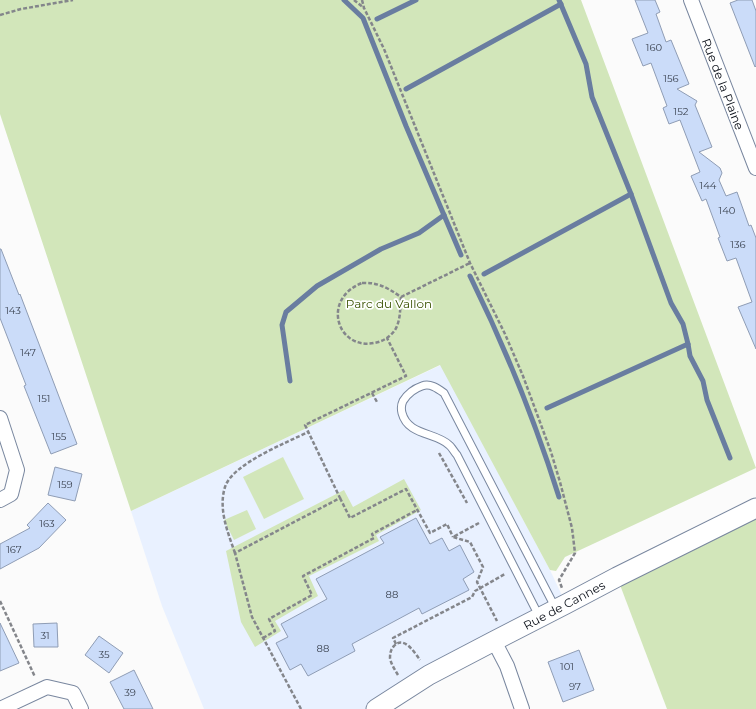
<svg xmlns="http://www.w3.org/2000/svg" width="756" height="709" font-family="Montserrat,sans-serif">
<rect width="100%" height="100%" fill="#fbfbfb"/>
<polygon fill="#e9f1ff" points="441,365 550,570 566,604 376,709 204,709 162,606 131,511"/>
<g fill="#d2e6ba">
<polygon points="0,0 581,0 756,468 565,557 556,571 550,570 440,365 131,511 0,114"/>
<polygon points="283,457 304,499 264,519 243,477"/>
<polygon points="404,479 421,510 376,535 379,541 309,576 318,596 275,621 281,631 255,647 241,622 226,551 344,490 353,507"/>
<polygon points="756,508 756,709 667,709 617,577"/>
<polygon points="247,510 256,529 234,540 224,520"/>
</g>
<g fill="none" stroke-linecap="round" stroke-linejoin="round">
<g stroke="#697da0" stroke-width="5">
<polyline points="344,0 363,18 406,126 461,255"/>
<polyline points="559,0 586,64 592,97 631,194 671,303 683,324 688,344 690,356 703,381 707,400 730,458"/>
<polyline points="377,19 416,0"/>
<polyline points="406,89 561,4"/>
<polyline points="484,274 631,194"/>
<path d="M470,276C505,347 535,421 559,497"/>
<polyline points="290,381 282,325 286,312 317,286 381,249 419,233 444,215"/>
<polyline points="547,408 688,344"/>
</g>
</g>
<g fill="#cbdcf9" stroke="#8f9db5">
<polygon points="635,0 655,0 660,12 656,14 666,42 671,40 689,84 677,89 697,101 695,105 712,147 699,152 720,168 722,173 719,180 726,196 737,192 749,226 751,225 756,238 756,349 738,307 752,302 736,258 727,261 718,238 720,237 706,199 702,201 691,176 700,172 680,120 669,124 663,108 667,106 651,63 643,66 632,39 648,33"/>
<polygon points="738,0 752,0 756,11 756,66 755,67 730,3"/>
<polygon points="0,249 1,249 19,295 20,294 77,444 51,454 24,386 26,385 0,318"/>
<polygon points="55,467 82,474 75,501 48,495"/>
<polygon points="48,503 66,520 39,548 0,569 0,544 30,528 27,525"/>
<polygon points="416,518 430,544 442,538 449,551 460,545 474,572 463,579 469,590 422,614 419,608 352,644 355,651 308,676 301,664 290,670 276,643 288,637 281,624 327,599 316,579 384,543 380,537"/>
<polygon points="0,623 19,663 0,671"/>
<polygon points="57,623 58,647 34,647 33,624"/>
<polygon points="99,636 123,653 109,673 85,655"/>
<polygon points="579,650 594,690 563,702 548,662"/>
<polygon points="134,670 153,709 124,709 110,682"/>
</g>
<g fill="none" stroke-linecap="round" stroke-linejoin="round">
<defs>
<path id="lane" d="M540,618L457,455C454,452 452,447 449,445C436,432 408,436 402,413C401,409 401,405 403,401C408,393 413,389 422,386C430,383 437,388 444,393L556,609"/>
<g id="street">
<polyline points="691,0 756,168"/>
<polyline points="0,418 17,470 11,494 0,500"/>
<polyline points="494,641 507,666 522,709"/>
<polyline points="0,709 47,687 73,693 81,709"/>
</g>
<polyline id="secondary" points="376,709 429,675 494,641 566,604 617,577 756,508"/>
</defs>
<use href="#lane" stroke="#79879f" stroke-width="9"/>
<use href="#street" stroke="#79879f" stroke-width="16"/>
<use href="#secondary" stroke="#79879f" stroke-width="21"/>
<g stroke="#84868b" stroke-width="2.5" stroke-dasharray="4 2" stroke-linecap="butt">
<polyline points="354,0 364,8"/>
<polyline points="362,0 364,8 384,49 470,263 505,334 523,376 551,452 560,482 572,528 575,553 559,580 562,588"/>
<polyline points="0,15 21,9 73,0"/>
<path d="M362,283C378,282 388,288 401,297C400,307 401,320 395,330C390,337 382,342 374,343C337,350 321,299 362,283Z"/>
<polyline points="401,297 470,263"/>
<polyline points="372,393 377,402"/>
<polyline points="439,453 467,503"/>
<polyline points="340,498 350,518 406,489 430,533 447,524 453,537"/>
<polyline points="479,523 453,537 470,542 483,567 477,582 497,621"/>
<path d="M235,553C228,533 218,509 225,487C232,464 286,443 308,432"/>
<polyline points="0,601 35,677"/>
<polyline points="263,638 275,631 269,619 312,595 303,576 374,538 372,534 417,510"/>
<polyline points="396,644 393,638 472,597 475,591 505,574"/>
<path d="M398,675C395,670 391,664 390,658C390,653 391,649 394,646C404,635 415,653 420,660"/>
<polyline points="301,709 252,617 235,553 340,498 305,425 406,376 387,338"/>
</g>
<use href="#lane" stroke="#fff" stroke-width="7"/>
<use href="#street" stroke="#fff" stroke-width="14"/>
<use href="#secondary" stroke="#fff" stroke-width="19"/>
</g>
<g text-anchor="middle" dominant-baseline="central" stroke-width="3.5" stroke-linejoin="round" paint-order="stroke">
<g font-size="10" fill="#3c4452">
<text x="654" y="47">160</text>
<text x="671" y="78">156</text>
<text x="681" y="111">152</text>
<text x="708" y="185">144</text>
<text x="727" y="210">140</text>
<text x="738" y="244">136</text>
<text x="13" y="310">143</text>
<text x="28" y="352">147</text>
<text x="44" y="398">151</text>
<text x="59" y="436">155</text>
<text x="65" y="484">159</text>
<text x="47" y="523">163</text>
<text x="14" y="549">167</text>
<text x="392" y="594">88</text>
<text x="45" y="635">31</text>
<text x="323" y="648">88</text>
<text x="104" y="654">35</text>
<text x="567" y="666">101</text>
<text x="575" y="686">97</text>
<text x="130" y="692">39</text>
</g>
<g font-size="12" fill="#0d121b" stroke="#fff">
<text transform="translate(723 84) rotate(69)">Rue de la Plaine</text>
<text transform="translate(564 605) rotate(-28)">Rue de Cannes</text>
</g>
<g font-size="12" fill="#395201" stroke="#fff">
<text x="389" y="303">Parc du Vallon</text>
</g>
</g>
</svg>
